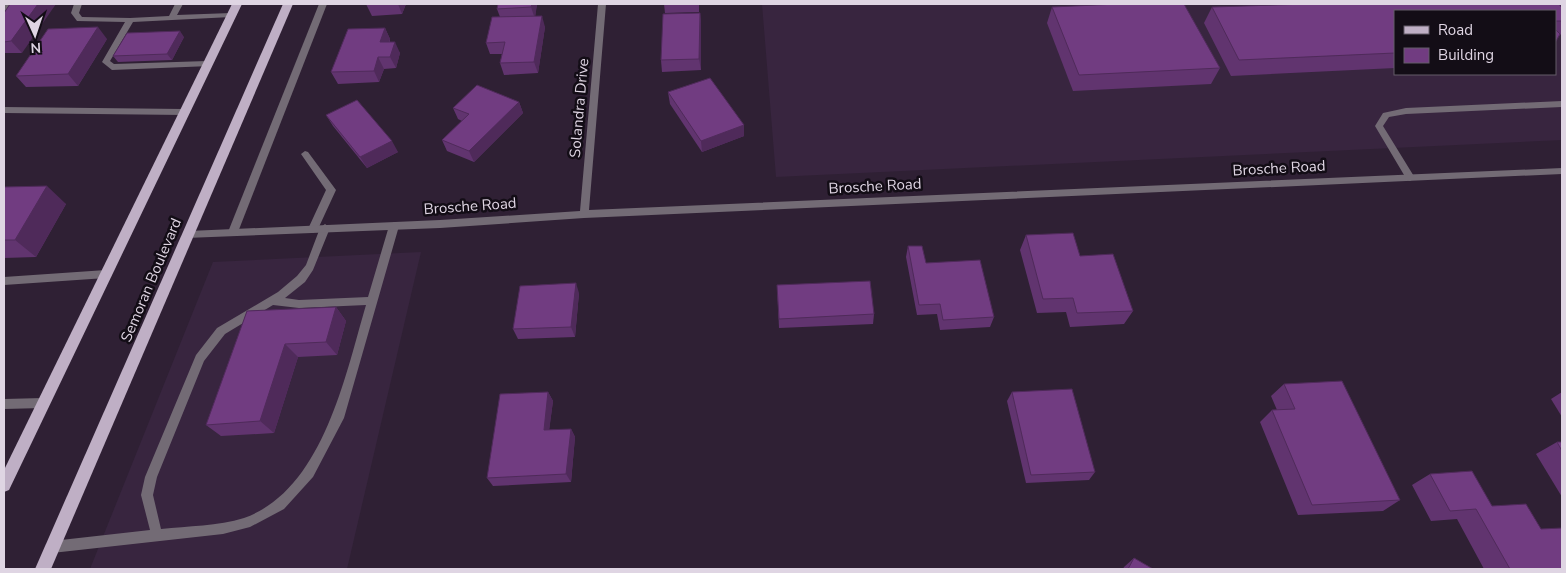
<svg xmlns="http://www.w3.org/2000/svg" width="1566" height="573" font-family="'Nunito Sans',sans-serif">
<rect width="100%" height="100%" fill="#2f2034"/>
<g fill="#38253f" fill-rule="evenodd">
<path d="M762,4H1562V140L776,177ZM1395,11H1555V74H1395Z"/>
<polygon points="421,252 347,569 90,569 213,262"/>
</g>
<g fill="none" stroke-linecap="round" stroke-linejoin="round">
<g fill="#736b75" fill-rule="evenodd">
<polygon points="5,4 13,4 7,12 4,12"/>
<polygon points="74,4 82,4 79,13 82,17 130,18 169,16 175,4 183,4 177,15 231,13 235,15 231,17 133,22 110,61 114,64 207,61 211,64 210,66 112,70 102,62 125,22 77,21 71,13"/>
<polygon points="319,4 327,4 238,232 236,235 230,235 228,232"/>
<polygon points="1562,101 1562,107 1406,114 1389,117 1383,126 1415,178 1410,181 1407,180 1375,126 1383,113 1406,108"/>
<polygon points="4,107 184,109 188,112 184,115 4,113"/>
<polygon points="305,151 308,152 336,190 318,229 313,233 308,229 326,190 301,154"/>
<path d="M394,222L399,226L344,418L313,477L284,509L250,527L223,534L52,553L48,551L46,547L48,543L52,541L150,530L141,495L145,477L196,355L217,328L278,292L297,276L306,265L320,228L325,224L330,228L313,270L305,282L285,298L299,300L368,297L389,226ZM273,305L299,308L366,305C345,376 323,490 244,518C218,526 188,526 161,529L153,495L157,477L204,361L225,334Z"/>
<polygon points="106,270 109,271 111,274 109,277 106,278 4,285 4,277"/>
<polygon points="43,398 47,400 48,403 47,406 43,408 4,409 4,399"/>
</g>
<polygon fill="#736b75" fill-rule="evenodd" points="598,4 606,4 589,210 1562,168 1562,174 584,218 440,228 186,238 184,235 189,231 440,220 580,211"/>
<g fill="#bfafc5" fill-rule="evenodd">
<polygon points="232,4 242,4 9,490 4,492 4,470"/>
<polygon points="283,4 293,4 51,569 35,569"/>
</g>
</g>
<g fill="#61346f">
<polygon points="366,4 406,4 402,14 372,16"/>
<polygon points="537,4 535,16 545,27 538,73 504,75 500,63 502,54 490,54 486,43 500,17 497,9"/>
<polygon points="664,4 699,4 699,12 665,13"/>
<polygon points="1052,7 1220,68 1211,84 1073,91 1047,23"/>
<polygon points="1212,7 1562,8 1562,33 1559,36 1555,43 1555,11 1395,11 1395,68 1231,76 1204,23"/>
<polygon points="4,13 22,53 4,53"/>
<polygon points="700,13 701,24 701,70 662,72 661,60"/>
<polygon points="385,28 390,39 390,42 400,53 396,68 384,69 379,82 338,84 331,72"/>
<polygon points="184,37 172,60 118,62 113,56"/>
<polygon points="107,39 78,86 26,87 16,76"/>
<polygon points="668,92 744,125 744,136 702,152 670,104"/>
<polygon points="519,102 523,113 474,162 447,151 442,140 462,121 458,119 453,108"/>
<polygon points="326,115 398,152 367,168 333,126"/>
<polygon points="4,187 66,204 36,257 4,258"/>
<polygon points="1026,235 1080,256 1133,311 1124,324 1070,327 1066,312 1037,313 1020,250"/>
<polygon points="908,246 926,263 994,317 990,327 940,330 937,314 917,315 906,257"/>
<polygon points="777,285 874,314 873,324 779,328"/>
<polygon points="579,293 575,337 518,339 513,329"/>
<polygon points="336,307 346,321 337,355 298,357 274,433 221,436 206,425 247,311"/>
<polygon points="1284,384 1400,500 1383,511 1298,515 1260,422 1272,410 1277,410 1271,396"/>
<polygon points="548,392 553,401 549,430 571,429 575,437 571,482 493,486 487,478"/>
<polygon points="1012,392 1095,472 1089,480 1026,483 1007,401"/>
<polygon points="1562,392 1562,417 1551,399"/>
<polygon points="1557,442 1562,442 1562,497 1536,454"/>
<polygon points="1430,474 1492,506 1541,529 1562,569 1484,569 1457,519 1431,521 1412,485"/>
<polygon points="1134,558 1153,569 1123,569 1124,567"/>
</g>
<g fill="#4f2a5a">
<polygon points="38,4 56,4 22,53 11,41"/>
<polygon points="398,4 406,4 402,14"/>
<polygon points="532,4 537,4 535,19 531,7"/>
<polygon points="700,13 701,24 701,70 699,59"/>
<polygon points="542,16 545,27 538,73 534,62"/>
<polygon points="98,27 107,39 78,86 68,74"/>
<polygon points="385,28 390,39 386,54 380,42"/>
<polygon points="180,31 184,37 172,60 167,54"/>
<polygon points="395,42 400,53 396,68 390,57"/>
<polygon points="378,57 384,69 379,82 374,71"/>
<polygon points="519,102 523,113 474,162 469,151"/>
<polygon points="744,125 744,136 702,152 701,141"/>
<polygon points="392,141 398,152 367,168 360,157"/>
<polygon points="47,186 66,204 36,257 15,240"/>
<polygon points="576,283 579,293 575,337 571,327"/>
<polygon points="336,307 346,321 337,355 326,342"/>
<polygon points="285,344 298,357 274,433 260,421"/>
<polygon points="548,392 553,401 548,439 544,430"/>
<polygon points="571,429 575,437 571,482 566,474"/>
</g>
<g fill="#713c81" stroke="#4f2a5a">
<polygon points="10,4 38,4 11,41 4,42 4,13"/>
<polygon points="498,4 532,4 531,7 497,9"/>
<polygon points="1118,4 1184,4 1220,68 1079,75 1052,7"/>
<polygon points="1308,4 1559,4 1562,8 1562,21 1555,21 1555,11 1395,11 1395,53 1239,60 1212,7"/>
<polygon points="700,13 699,59 661,60 663,14"/>
<polygon points="542,16 534,62 500,63 505,42 486,43 492,17"/>
<polygon points="98,27 68,74 16,76 48,29"/>
<polygon points="385,28 380,42 395,42 390,57 378,57 374,71 331,72 348,29"/>
<polygon points="1555,29 1560,34 1555,43"/>
<polygon points="180,31 167,54 113,56 127,33"/>
<polygon points="710,78 744,125 701,141 668,92"/>
<polygon points="477,85 519,102 469,151 442,140 469,114 453,108"/>
<polygon points="357,100 392,141 360,157 326,115"/>
<polygon points="47,186 15,240 4,240 4,187"/>
<polygon points="1073,233 1080,256 1113,254 1133,311 1077,313 1073,298 1043,299 1026,235"/>
<polygon points="908,246 922,246 926,263 980,260 994,317 943,320 940,304 919,305"/>
<polygon points="870,281 874,314 779,319 777,285"/>
<polygon points="576,283 571,327 513,329 520,286"/>
<polygon points="336,307 326,342 285,344 260,421 206,425 247,311"/>
<polygon points="1342,381 1400,500 1312,505 1272,410 1295,409 1284,384"/>
<polygon points="1072,389 1095,472 1031,475 1012,392"/>
<polygon points="548,392 544,430 571,429 566,474 487,478 500,394"/>
<polygon points="1557,442 1562,442 1562,451"/>
<polygon points="1472,471 1492,506 1526,504 1541,529 1562,528 1562,569 1510,569 1476,509 1450,511 1430,474"/>
<polygon points="1134,558 1153,569 1128,569"/>
</g>
<g text-anchor="middle" dominant-baseline="central" stroke-width="5" stroke-linejoin="round" paint-order="stroke">
<g font-size="15" fill="#dfd5e3" stroke="#130d16">
<text transform="translate(579 108) rotate(-85)">Solandra Drive</text>
<text transform="translate(1279 168) rotate(-3)">Brosche Road</text>
<text transform="translate(875 186) rotate(-3)">Brosche Road</text>
<text transform="translate(470 206) rotate(-4)">Brosche Road</text>
<text transform="translate(151 280) rotate(-67)">Semoran Boulevard</text>
</g>
</g>
<rect width="1566" height="573" fill="none" stroke="#dfd5e3" stroke-width="10"/>
<rect x="1394" y="10" width="162" height="65" fill="#130d16" stroke="#655d68"/>
<rect x="1404" y="26" width="25" height="8" fill="#bfafc5" stroke="#655d68"/>
<text x="1438" y="35" font-size="15" fill="#dfd5e3">Road</text>
<rect x="1404" y="48" width="25" height="15" fill="#713c81" stroke="#655d68"/>
<text x="1438" y="60" font-size="15" fill="#dfd5e3">Building</text>
<g transform="translate(35 35) rotate(177)" stroke="#130d16" stroke-width="4" paint-order="stroke">
<path d="M0-4L9 19L0 12L-9 19Z" fill="#dfd5e3"/>
<text y="-8" font-size="14" font-weight="bold" text-anchor="middle" fill="#dfd5e3">N</text>
</g>
</svg>
